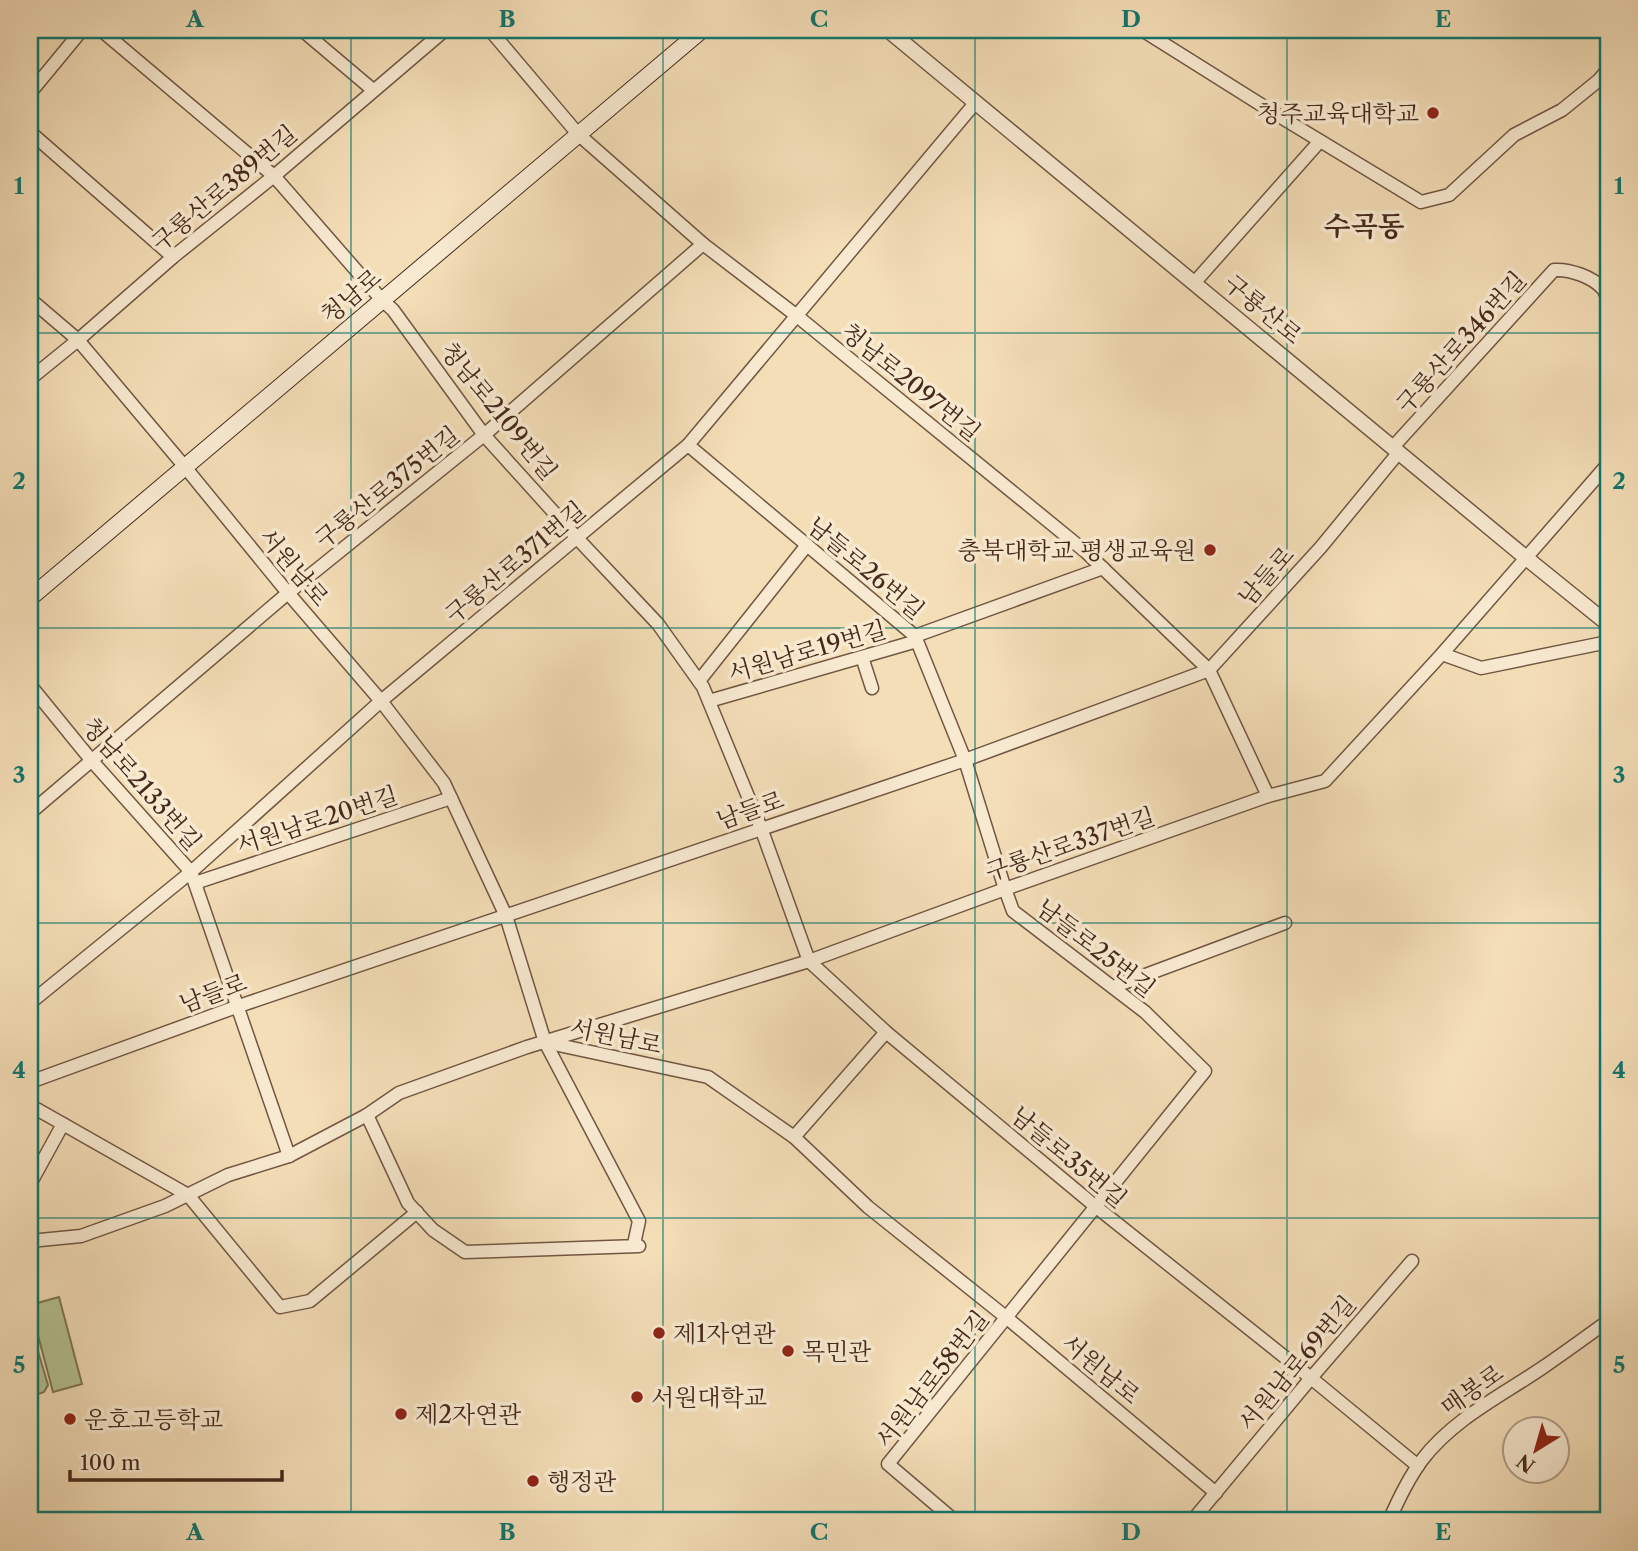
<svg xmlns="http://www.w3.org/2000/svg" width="1638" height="1551" font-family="'Libre Caslon Text','Noto Serif KR',serif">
<rect width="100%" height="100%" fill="#f4deb8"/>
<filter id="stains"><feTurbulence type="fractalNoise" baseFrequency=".00286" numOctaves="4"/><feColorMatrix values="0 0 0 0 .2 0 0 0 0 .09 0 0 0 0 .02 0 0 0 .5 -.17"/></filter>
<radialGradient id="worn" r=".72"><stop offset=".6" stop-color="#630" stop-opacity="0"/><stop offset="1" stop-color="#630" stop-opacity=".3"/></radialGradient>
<g fill="#b5c293" stroke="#7e7657" stroke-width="2">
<polygon points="59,1297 82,1384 53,1392 30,1305"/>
<polygon points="30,1324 48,1385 44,1392 30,1397"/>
</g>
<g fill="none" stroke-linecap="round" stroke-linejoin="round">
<defs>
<g id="minor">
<polyline points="101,30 274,176 382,300 393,310 484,435 577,538 658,624 703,687 761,828 809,961 886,1032 1095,1206 1311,1378 1418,1466"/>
<polyline points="302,30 373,90"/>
<polyline points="490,30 578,134 703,244 797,316 1086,552 1209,670 1268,796"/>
<polyline points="1142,30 1279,116 1421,202 1449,195 1514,135 1562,110 1599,80 1608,69"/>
<polyline points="30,93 82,30"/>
<polyline points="30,132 173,257"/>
<polyline points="1195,282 1320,141"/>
<polyline points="30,299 78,340 185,467 288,593 381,701 444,783 506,916 545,1042 639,1221 634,1244 639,1246 465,1252 433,1230 408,1203 367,1115"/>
<polyline points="30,379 78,340 173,257 274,176 445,30"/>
<polyline points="688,445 915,636 965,760 1005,889 1013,911 1145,1012 1205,1071 888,1464 955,1521"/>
<path d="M1393,447L1554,270C1570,269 1593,277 1603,289C1604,290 1608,299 1608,300"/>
<polyline points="915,636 1103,568"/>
<polyline points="1442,654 1481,668 1608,642"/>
<polyline points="862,657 872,688"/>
<polyline points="699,681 807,545"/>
<polyline points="30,685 92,761 191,872 289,1156"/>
<polyline points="709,701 917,641"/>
<polyline points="30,813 288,593 484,435 703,244"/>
<polyline points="195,883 451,798"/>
<polyline points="1113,987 1285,923"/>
<polyline points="30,1003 191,872 381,701 688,445 976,102"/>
<polyline points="549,1043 708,1077 794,1137 868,1207 1007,1318 1216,1493"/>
<polyline points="30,1082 236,1007 965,760 1209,670 1321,547 1399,452"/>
<polyline points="30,1100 33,1107 188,1195 280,1307 310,1301 417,1212"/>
<polyline points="794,1137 886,1032"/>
<polyline points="30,1184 63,1124"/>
<polyline points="30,1241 81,1236 165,1206 228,1175 289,1156 367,1115 399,1093 527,1047 809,961 1005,889 1268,796 1325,781 1442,654 1608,464"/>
<polyline points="1192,1521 1311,1378 1412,1261"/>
<path d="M1389,1521C1398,1500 1408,1479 1422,1460C1453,1419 1501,1396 1542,1368C1564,1353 1586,1337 1608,1321"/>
</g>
<polyline id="tertiary" points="888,30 1525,557 1608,624"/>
<polyline id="secondary" points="30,598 702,30"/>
</defs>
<use href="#minor" stroke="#725642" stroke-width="15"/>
<use href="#tertiary" stroke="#725642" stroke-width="17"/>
<use href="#secondary" stroke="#46291b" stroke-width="18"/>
<use href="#minor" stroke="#f8ead1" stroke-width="12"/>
<use href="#tertiary" stroke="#f8ead1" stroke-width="14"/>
<use href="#secondary" stroke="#f8ead1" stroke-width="16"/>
</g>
<path fill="none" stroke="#0f766e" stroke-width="2" stroke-opacity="0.55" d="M351,30V1521M663,30V1521M975,30V1521M1287,30V1521M30,333H1608M30,628H1608M30,923H1608M30,1218H1608"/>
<g fill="#8f2418" stroke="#f8ead1" stroke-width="2.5">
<circle cx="1433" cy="113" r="7"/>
<circle cx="1210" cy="550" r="7"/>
<circle cx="659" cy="1333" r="7"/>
<circle cx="788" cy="1351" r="7"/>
<circle cx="637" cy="1397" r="7"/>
<circle cx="401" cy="1414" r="7"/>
<circle cx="70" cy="1419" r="7"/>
<circle cx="533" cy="1481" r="7"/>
</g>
<g text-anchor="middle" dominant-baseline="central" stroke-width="7" stroke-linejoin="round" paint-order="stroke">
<g font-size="24" fill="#46291b" stroke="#f8ead1" text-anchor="start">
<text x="1419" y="113" text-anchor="end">청주교육대학교</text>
<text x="1196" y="550" text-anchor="end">충북대학교 평생교육원</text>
<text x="673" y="1333">제1자연관</text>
<text x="802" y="1351">목민관</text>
<text x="651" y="1397">서원대학교</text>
<text x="415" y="1414">제2자연관</text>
<text x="84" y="1419">운호고등학교</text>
<text x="547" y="1481">행정관</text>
</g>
<g font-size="24" fill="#46291b" stroke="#f8ead1">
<text transform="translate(224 188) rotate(-40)">구룡산로389번길</text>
<text transform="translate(351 296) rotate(-40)">청남로</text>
<text transform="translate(1263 309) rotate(40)">구룡산로</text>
<text transform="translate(1461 342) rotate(-48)">구룡산로346번길</text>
<text transform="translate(911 382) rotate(39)">청남로2097번길</text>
<text transform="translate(499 411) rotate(51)">청남로2109번길</text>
<text transform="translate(387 487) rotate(-39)">구룡산로375번길</text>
<text transform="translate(515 562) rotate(-40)">구룡산로371번길</text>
<text transform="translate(294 567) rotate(50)">서원남로</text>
<text transform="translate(866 568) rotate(40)">남들로26번길</text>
<text transform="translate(1266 576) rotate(-48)">남들로</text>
<text transform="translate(807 651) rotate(-16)">서원남로19번길</text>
<text transform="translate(142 784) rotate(49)">청남로2133번길</text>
<text transform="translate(750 810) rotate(-19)">남들로</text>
<text transform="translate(317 820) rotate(-18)">서원남로20번길</text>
<text transform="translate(1070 844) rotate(-19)">구룡산로337번길</text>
<text transform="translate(1096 948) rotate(38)">남들로25번길</text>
<text transform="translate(213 993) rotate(-20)">남들로</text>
<text transform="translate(616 1036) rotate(12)">서원남로</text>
<text transform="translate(1069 1157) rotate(40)">남들로35번길</text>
<text transform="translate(1297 1363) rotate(-50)">서원남로69번길</text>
<text transform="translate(1101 1369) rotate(40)">서원남로</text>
<text transform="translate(932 1379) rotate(-52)">서원남로58번길</text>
<text transform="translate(1472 1390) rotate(-35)">매봉로</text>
</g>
<g font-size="28" font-weight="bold" fill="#46291b" stroke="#f8ead1">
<text x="1364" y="226">수곡동</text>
</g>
</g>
<rect width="1638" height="1551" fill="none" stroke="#f4deb8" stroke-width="77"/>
<g transform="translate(1536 1450) rotate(217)"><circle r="33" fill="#f8ead1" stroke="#b19d88" stroke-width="2"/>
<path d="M0-5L12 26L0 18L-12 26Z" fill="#8f2418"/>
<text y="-10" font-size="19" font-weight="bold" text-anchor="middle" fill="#46291b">N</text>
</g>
<path d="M70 1470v10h212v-10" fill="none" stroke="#46291b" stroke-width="3.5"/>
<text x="80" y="1470" font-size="21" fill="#46291b" stroke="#f8ead1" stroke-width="5" paint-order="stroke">100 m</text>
<rect x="38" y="38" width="1562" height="1474" fill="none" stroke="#0f766e" stroke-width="2.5"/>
<g font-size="23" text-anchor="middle" font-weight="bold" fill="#0f766e">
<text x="195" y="27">A</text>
<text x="507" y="27">B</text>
<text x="819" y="27">C</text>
<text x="1131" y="27">D</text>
<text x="1443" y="27">E</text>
<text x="19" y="194">1</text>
<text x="1619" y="194">1</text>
<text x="19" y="489">2</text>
<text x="1619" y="489">2</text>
<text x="19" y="783">3</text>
<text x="1619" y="783">3</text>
<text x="19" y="1078">4</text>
<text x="1619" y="1078">4</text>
<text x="19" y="1373">5</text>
<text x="1619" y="1373">5</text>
<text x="195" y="1540">A</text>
<text x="507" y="1540">B</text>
<text x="819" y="1540">C</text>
<text x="1131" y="1540">D</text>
<text x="1443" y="1540">E</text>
</g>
<rect width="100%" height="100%" filter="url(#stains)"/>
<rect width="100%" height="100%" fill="url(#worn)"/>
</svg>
